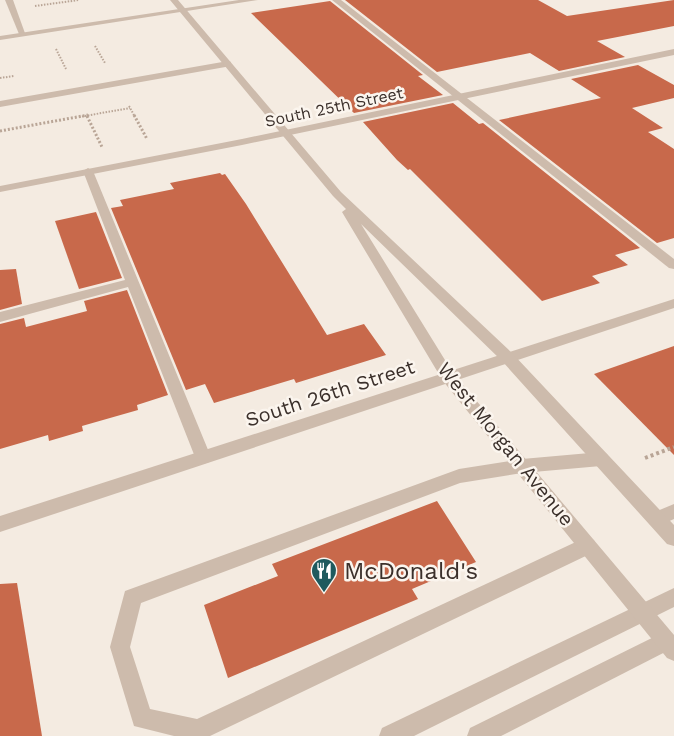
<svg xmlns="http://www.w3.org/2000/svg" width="674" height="736" font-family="'Work Sans',sans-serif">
<rect width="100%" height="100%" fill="#f4ebe1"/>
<g fill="#c8694b">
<polygon points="345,0 538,0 567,16 674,0 674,26 597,41 625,57 559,71 530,53 437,72"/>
<polygon points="330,1 423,75 418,76 443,95 354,113 251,13"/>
<polygon points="638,65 674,85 674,98 632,108 663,128 648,132 674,149 674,238 657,243 499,120 601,98 571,79"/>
<polygon points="453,103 479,124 483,123 640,248 615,255 628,265 592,276 600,283 542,301 410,169 408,170 397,160 363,122"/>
<polygon points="220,173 222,175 225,174 246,204 327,335 364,324 386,355 296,383 294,379 214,403 205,384 186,390 111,208 123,206 120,200 174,189 170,183"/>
<polygon points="96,212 122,278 79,289 55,221"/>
<polygon points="16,269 22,304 0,310 0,270"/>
<polygon points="127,290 168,395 137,405 138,410 82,426 83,431 49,441 48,435 0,449 0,324 24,318 26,327 87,311 84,301"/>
<polygon points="674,346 674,455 594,374"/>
<polygon points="437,501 476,562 412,589 418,599 228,678 204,605 278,576 272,564"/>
<polygon points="17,583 42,736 0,736 0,584"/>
</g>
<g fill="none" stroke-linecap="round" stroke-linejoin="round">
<g stroke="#b9a596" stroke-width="2" stroke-dasharray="1.5 1.5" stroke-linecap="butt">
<polyline points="35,6 79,0"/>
<polyline points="95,46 105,63"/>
<polyline points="56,49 66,69"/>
<polyline points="0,78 14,76"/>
<polyline points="129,106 135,117"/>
<polyline points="79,117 130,108"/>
</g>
<g stroke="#b9a596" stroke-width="3" stroke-dasharray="2 2" stroke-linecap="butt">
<polyline points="134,115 147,139"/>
<polyline points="87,116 102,147"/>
<polyline points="0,131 88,115"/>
</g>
<polyline stroke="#b9a596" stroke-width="4" stroke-dasharray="3 3" stroke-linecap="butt" points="645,458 674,447"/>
<g fill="#cdbbac" fill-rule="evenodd">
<polygon points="5,0 13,0 26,36 19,34"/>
<polygon points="332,0 341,0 674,259 674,269 669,268"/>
<polygon points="228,61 231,62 231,66 0,107 0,101"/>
<polygon points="88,168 93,171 211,457 209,462 203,464 197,462 195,457 128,287 0,322 0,312 125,280 83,171"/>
<polygon points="601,452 607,454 609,459 607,464 601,466 522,473 460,483 141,603 130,647 150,709 197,719 580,540 587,538 594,540 596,546 594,552 210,736 174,736 134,726 110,647 125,591 459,469 522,459"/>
<polygon points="674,504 674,519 656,527 650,524 647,519 650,514"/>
<polygon points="674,588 674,607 414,736 379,736 382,728"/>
<polygon points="666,631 674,636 673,648 501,736 467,736 470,728"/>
</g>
<g fill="#cdbbac" fill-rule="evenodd">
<polygon points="239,0 258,0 0,40 0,36"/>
<polygon points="674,49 674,55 242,145 0,192 0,186 242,139"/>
<polygon points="674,299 674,308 0,532 0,516"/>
</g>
<polygon fill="#cdbbac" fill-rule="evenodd" points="170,0 178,0 341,192 512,353 674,525 674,546 667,544 502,361 361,224 453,373 674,635 674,661 667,658 443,381 342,212 346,209 333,196"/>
</g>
<defs>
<symbol id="restaurant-pin" viewBox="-11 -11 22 30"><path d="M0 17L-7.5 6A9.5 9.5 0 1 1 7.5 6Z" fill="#1f5a5e" stroke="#fbf5ee"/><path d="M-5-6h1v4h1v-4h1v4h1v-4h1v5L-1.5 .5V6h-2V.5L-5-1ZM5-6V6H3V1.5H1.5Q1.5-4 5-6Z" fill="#fff"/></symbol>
</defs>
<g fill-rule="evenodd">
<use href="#restaurant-pin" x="309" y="556" width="30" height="40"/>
</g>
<g text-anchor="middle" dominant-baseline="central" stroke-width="5" stroke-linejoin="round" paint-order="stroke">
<g font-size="16" fill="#3b302b" stroke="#fbf5ee">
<text transform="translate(334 107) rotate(-12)">South 25th Street</text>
</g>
<g font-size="20" fill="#3b302b" stroke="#fbf5ee">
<text transform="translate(330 393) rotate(-18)">South 26th Street</text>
<text transform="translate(506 444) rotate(51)">West Morgan Avenue</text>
</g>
<g font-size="24" fill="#3b302b" stroke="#fbf5ee" text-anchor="start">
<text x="344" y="571">McDonald's</text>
</g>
</g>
</svg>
